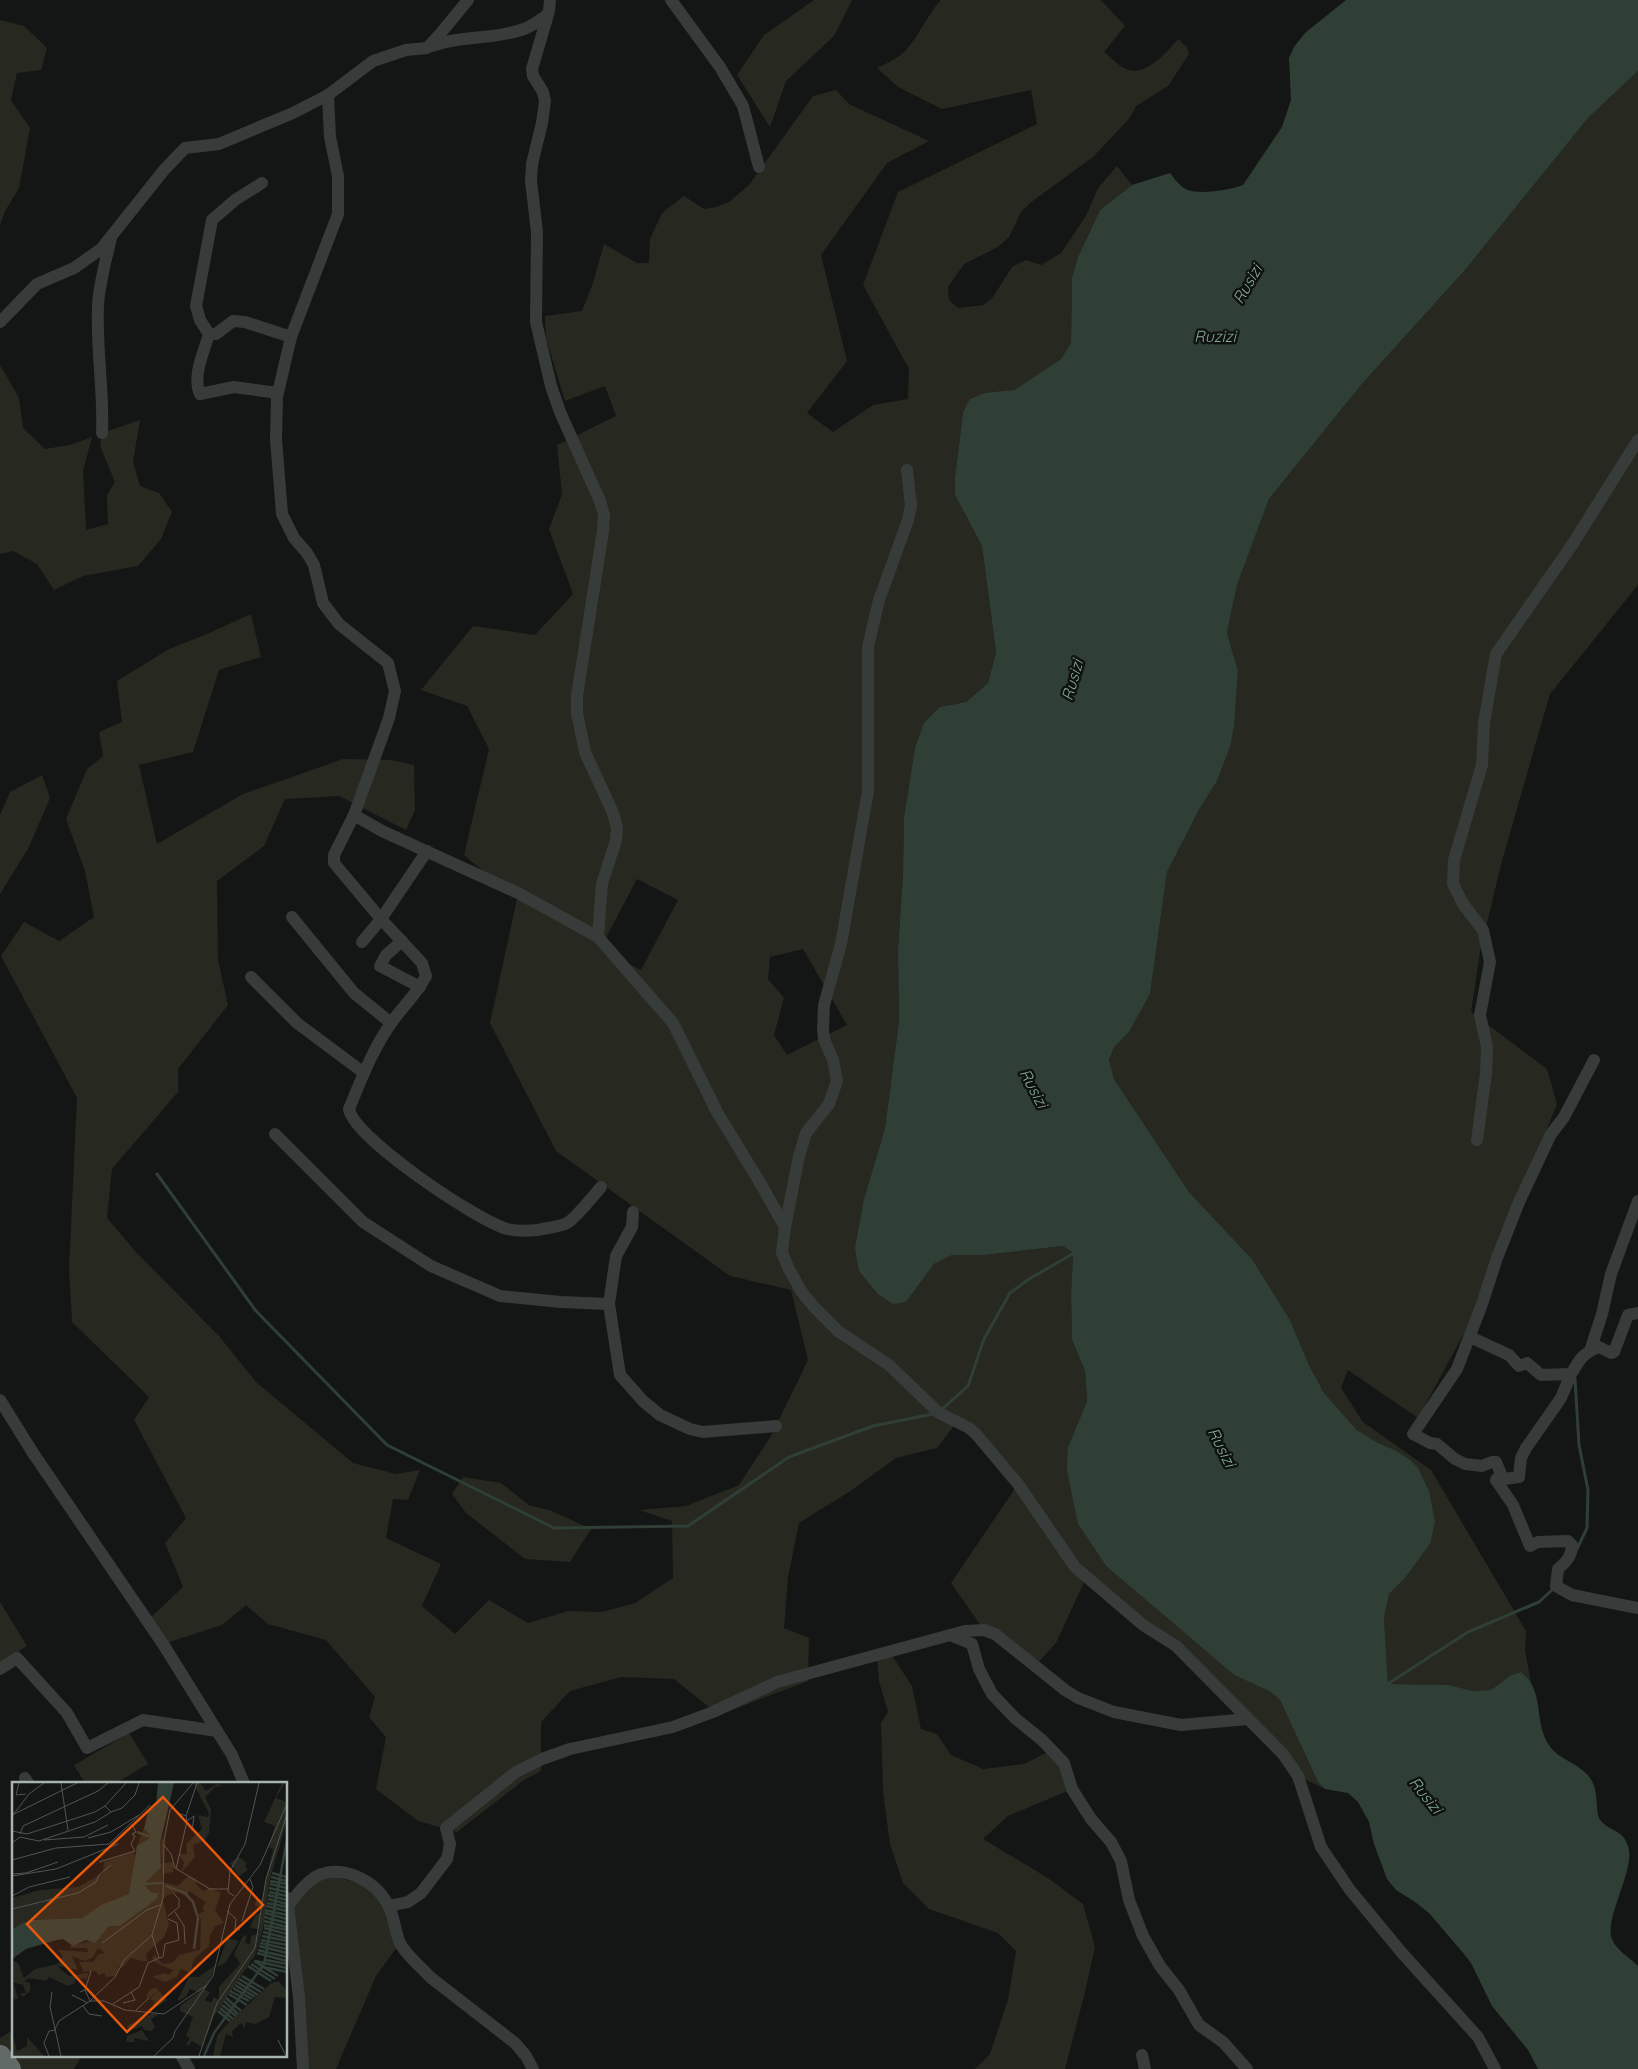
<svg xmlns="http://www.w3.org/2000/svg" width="1638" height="2069" font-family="Quicksand,sans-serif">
<rect width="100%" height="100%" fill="#141515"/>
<g fill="#272820" fill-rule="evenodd">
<polygon points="814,0 852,0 834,36 786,81 770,127 737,75 764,35"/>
<path d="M941,0H1101L1125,26L1104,52C1111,57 1118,66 1126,69C1145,78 1167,52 1178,39L1187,47L1189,54L1168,86L1136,106L1129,119L1093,157L1030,203L1021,212L1009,237L998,247L964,264L948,287L949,300L958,308L984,305L993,297L1012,267L1026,260L1041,265L1061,253L1086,216L1098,188L1117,166L1132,185L1100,210L1078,257L1072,278L1071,343L1061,359L1014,390L1002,392L963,412L955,478V495L982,546L996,652L988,683L966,702L940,707L904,819L903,874L898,950L899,1021L885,1128L864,1199L906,1302L934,1264L952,1255H984L1063,1246L1073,1253L1071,1295L1072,1340L1085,1371L1087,1401L1068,1447L1078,1524L1106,1566L1234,1675L1269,1691L1280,1700L1318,1782L1325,1789L1298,1776L1176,1646L1086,1578L1056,1643L1035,1666L984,1630L951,1583L1018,1484L957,1422L937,1448L896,1458L852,1490L799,1523L788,1577L784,1628L809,1638L808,1681L719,1715L674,1679L621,1677L570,1691L541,1722V1771L524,1780L457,1832L418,1821L376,1789L386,1737L369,1717L375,1697L326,1640L268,1624L246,1605L222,1625L163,1644L147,1621L183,1587L165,1543L186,1518L134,1420L149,1397L72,1322L69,1268L77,1098L1,956L24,922L59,941L94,917L85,871L66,819L87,769L103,756L99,732L122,722L117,681L169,649L207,634L251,614L261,657L219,670L193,752L139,765L157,844L243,794L343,759L392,760L414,765L415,810L406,830L339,796L285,799L264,846L217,881L218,960L228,1005L178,1069V1092L112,1169L107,1218L135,1251L219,1336L256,1382L353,1463L396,1474L420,1470L408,1500L393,1499L386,1538L441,1564L422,1606L455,1634L489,1600L528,1623L568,1611L602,1612L635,1603L673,1578L672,1521L639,1510L686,1506L739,1485L771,1436L808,1360L791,1290L730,1276L556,1151L490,1023L517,899L464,855L489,749L467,706L421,690L473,626L535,635L573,594L549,529L562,494L557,445L616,416L605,386L565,401L546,338L545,316L582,311L593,283L604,244L637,263H649L650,239L662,213L684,196L704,209L716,207L729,202L749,185L813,96L836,90L849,104L929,141L887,163L821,255L847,361L807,413L833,432L873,405L908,399L909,369L863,285L898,192L1037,124L1031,90L942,109L898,87L877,68C887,63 899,58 907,49C920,34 927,15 941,0ZM637,879L678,900L641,970L600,949ZM803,949L847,1025L787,1055L774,1035L784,998L768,979L770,957Z"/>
<polygon points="0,20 24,26 47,48 41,70 17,73 11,100 30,128 19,188 5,211 0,225"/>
<polygon points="1638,71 1638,585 1550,694 1502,861 1480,952 1471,1012 1547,1069 1557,1104 1467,1328 1418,1418 1348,1370 1341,1388 1363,1422 1431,1470 1526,1631 1525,1650 1531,1683 1521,1672 1511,1675 1491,1690 1474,1691 1448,1685 1388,1684 1384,1618 1389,1594 1405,1578 1430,1544 1395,1450 1380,1444 1357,1430 1324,1393 1309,1365 1290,1320 1252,1259 1189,1192 1114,1079 1109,1060 1114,1047 1129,1032 1150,994 1167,872 1200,808 1217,781 1230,747 1234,727 1238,671 1227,633 1237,585 1269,499 1361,385 1465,270 1588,118"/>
<polygon points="0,365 19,398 23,428 45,449 70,445 92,437 83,471 86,530 108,524 107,495 115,482 100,446 102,433 140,420 133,462 140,486 159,493 172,512 161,539 138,566 83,576 54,590 37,564 13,551 0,554"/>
<polygon points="42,775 50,798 29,847 0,894 0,815 10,792"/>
<polygon points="463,1477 501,1483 529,1505 552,1511 591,1529 570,1562 525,1559 466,1513 452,1494"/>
<polygon points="0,1602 27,1646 0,1663"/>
<polygon points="891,1654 912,1686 921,1729 937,1734 951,1755 983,1769 1024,1764 1052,1750 1072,1789 1008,1816 983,1839 1048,1878 1083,1904 1095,1947 1085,1992 1065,2069 975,2069 990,2054 1008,2000 1016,1951 998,1933 929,1909 903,1883 890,1844 883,1792 881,1723 888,1712 879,1681 877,1658"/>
<polygon points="129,1733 148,1764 116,1783 85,1783 74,1765"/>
<polygon points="328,1874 376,1889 400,1943 376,1976 336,2069 303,2069 290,1925 296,1895"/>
<polygon points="14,2029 14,2055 82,2055 74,2069 0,2069 0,2038"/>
</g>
<path fill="#303f36" d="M1346,0H1638V71L1588,118L1465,270L1361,385L1269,499L1237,585L1227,633L1238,671L1234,727L1230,747L1217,781L1200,808L1167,872L1150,994L1129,1032L1114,1047L1109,1060L1114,1079L1189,1192L1252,1259L1290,1320L1309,1365L1324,1393L1357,1430L1380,1444L1395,1450L1410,1460L1418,1468L1429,1491L1435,1522L1430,1544L1405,1578L1389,1594L1384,1618L1388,1684L1448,1685L1474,1691L1491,1690L1511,1675L1521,1672C1524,1675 1529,1679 1531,1683C1542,1702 1536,1726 1549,1745C1558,1760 1580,1763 1590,1778C1600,1791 1594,1813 1601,1821C1610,1832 1625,1829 1629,1850C1633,1873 1604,1920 1612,1939C1616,1950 1630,1958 1638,1966V2069H1538L1528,2050L1492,2006L1471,1963L1464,1954L1429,1913L1415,1902L1396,1890L1387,1879L1374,1844L1369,1822L1358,1802L1348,1793L1325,1789L1318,1782L1280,1700L1269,1691L1234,1675L1106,1566L1078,1524L1067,1470L1068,1447L1087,1401L1085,1371L1072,1340L1071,1295L1073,1253L1063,1246L984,1255H952L934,1264L906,1302L893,1304L878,1294L859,1271L855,1248L864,1199L885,1128L899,1021L898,950L903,874L904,819L915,748L924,723L940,707L966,702L988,683L996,652L982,546L955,495V478L963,412L970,399L985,393L1014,390L1061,359L1071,343L1072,278L1078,257L1100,210L1132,185L1170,173C1174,178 1179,185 1184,188C1195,196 1231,190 1243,185L1282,127L1291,100L1289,58L1294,47L1305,33Z"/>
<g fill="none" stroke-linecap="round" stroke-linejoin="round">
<g stroke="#303f36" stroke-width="3">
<polyline points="157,1174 256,1311 387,1445 554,1528 688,1526 789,1457 873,1426 933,1414"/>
<polyline points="1575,1379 1579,1445 1588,1490 1587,1528 1577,1549"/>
<polyline points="941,1410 968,1386 984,1339 1010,1293 1029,1279 1076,1252"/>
<polyline points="1386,1685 1468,1632 1539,1602 1553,1589"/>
</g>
<g stroke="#373c3b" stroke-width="12">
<polyline points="550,0 549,11 532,69 533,76 543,92 545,101 542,123 532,164 531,181 537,232 536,322 551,386 560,412 600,501 604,515 603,531 577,696 577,713 585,752 613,813 617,828 616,840 602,884 598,937 673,1023 717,1112 759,1181 785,1227 782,1253 789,1269 801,1291 814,1307 838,1331 889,1365 939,1413 969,1428 976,1434 1018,1484 1075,1567 1143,1625 1176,1646 1283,1754 1298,1776 1321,1847 1350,1890 1402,1953 1478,2037 1495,2069"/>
<polyline points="671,0 720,67 743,106 759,167"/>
<path d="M432,46C461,35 494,40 524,29C532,26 540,20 547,15"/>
<polyline points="328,95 330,137 338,176 338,214 291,337 277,397 276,439 282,514 294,538 307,553 314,565 323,603 339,624 388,663 395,691 389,718 354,815 382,831 518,893 598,937"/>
<polyline points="262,183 235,200 212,220 196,306 200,320 209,334 216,334 233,321 245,322 291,337"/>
<polyline points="0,322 37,284 74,268 101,249 164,170 185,148 219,144 293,113 328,95 373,61 406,50 427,48 440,34 468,0"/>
<path d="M209,334C204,352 192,376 200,394L234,387L278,393"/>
<path d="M102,433C104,391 96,349 98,306C99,284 106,260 111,238"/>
<path d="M354,815L334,855V863L381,919L422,963L426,976C417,994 403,1006 392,1022C373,1048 361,1080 349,1109C354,1138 476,1220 507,1229C516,1231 528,1231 537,1230C543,1229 562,1226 567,1223C576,1218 593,1196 601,1187"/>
<polyline points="292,917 354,993 391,1023"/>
<polyline points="402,941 386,955 380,966 420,987"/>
<polyline points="362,942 381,919 427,851"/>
<polyline points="251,977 297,1023 364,1073"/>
<path d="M1594,1060L1564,1117L1551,1134L1519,1202L1497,1258L1482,1304L1457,1369L1413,1434L1430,1443L1437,1444L1455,1459L1465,1464L1482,1466L1492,1462H1496L1501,1474L1496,1480L1513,1505L1530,1546L1538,1542L1568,1541L1572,1545C1572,1556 1566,1562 1558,1569L1556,1586L1572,1595L1638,1608"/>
<polyline points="275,1134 363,1222 431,1266 500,1296 561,1302 609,1304"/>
<polyline points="1477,1140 1486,1073 1487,1047 1480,1015 1490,962 1483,930 1463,904 1453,884 1454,860 1482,765 1484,723 1496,654 1572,545 1638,440"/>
<polyline points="633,1212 632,1227 616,1256 609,1304 620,1375 643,1401 660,1415 690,1429 703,1432 776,1426"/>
<polyline points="785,1227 799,1156 806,1133 829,1104 837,1081 833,1060 824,1039 823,1029 824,1005 841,944 868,791 868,647 879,600 908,520 911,505 907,470"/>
<path d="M1470,1337L1509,1355L1519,1366L1527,1363L1541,1375L1571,1374C1580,1360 1581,1354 1599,1347L1611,1353L1614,1352L1628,1315L1638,1313"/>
<polyline points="1590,1351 1602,1314 1611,1274 1638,1201"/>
<polyline points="0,1400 33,1453 163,1644 232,1755 244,1783"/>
<polyline points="1496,1480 1519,1477 1521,1458 1526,1448 1561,1398 1571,1374"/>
<polyline points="950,1635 972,1644 979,1669 992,1694 1016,1719 1042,1740 1064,1763 1072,1789 1091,1819 1111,1842 1121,1861 1129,1900 1143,1936 1160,1966 1179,1990 1199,2025 1223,2042 1247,2069"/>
<polyline points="0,1669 17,1658 67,1713 87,1748 143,1720 217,1731"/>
<polyline points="25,1778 28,1783"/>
<polyline points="287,1898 299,1997 303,2069"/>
<path d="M289,1905C296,1895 304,1884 315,1877C341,1863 374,1880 387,1903C395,1916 394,1930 400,1943C406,1955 421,1967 430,1977L515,2043L526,2056L533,2069"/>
<polyline points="389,1906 408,1902 421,1893 447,1859 450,1844 446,1828 516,1772 542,1759 570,1749 673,1727 713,1712 777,1682 965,1631 984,1630 995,1634 1065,1690 1078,1698 1114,1712 1181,1725 1248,1719"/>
<polyline points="181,2055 189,2069"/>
<polyline points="1142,2055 1145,2069"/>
</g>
<polyline stroke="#626a68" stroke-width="22" points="0,2056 10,2069"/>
</g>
<g text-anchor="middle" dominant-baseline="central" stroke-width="5" stroke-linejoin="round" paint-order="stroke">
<g font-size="16" font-style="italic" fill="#81ac93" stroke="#0f1010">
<text transform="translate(1247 284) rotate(-60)">Rusizi</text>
<text x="1215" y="336">Ruzizi</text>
<text transform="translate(1072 680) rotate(-74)">Rusizi</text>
<text transform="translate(1034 1088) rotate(62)">Rusizi</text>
<text transform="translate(1222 1447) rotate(63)">Rusizi</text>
<text transform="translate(1426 1795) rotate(51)">Rusizi</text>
</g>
</g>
<g transform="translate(12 1782)">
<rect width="275" height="275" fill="#141515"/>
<path d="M181,1H188L194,9L206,1L210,4L203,5L193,15L199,28L197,51L193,58L181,63L183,75L170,90L172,80L166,72H175L174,62L190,47L186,33L196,35L197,31ZM270,1H273L264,16L275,20V39L258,96L251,147L243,173L202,234L190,265L180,259L176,264L174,262L178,256L174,254L181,235L168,229V224L187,210L178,207L174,215L165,219L177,195H186L204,183L193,208L198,210L193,218L199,221L202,215L207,218V205L228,182L222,172L231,154L235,153L233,161L238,162L239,154L246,152L247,147L238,146L243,133L249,130L250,125L243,124L244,118L250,117L261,67L256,65L263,44L252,40ZM132,46L141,55L124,68L125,77L117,112L70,136L19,138L0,147V116L28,108L66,105L91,91L92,80L121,70L124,77V66ZM151,55L152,81L161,80L162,85L161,90L150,92V100L166,104L176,94L184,97V102L191,109L198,106L209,111L203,128L212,141L203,144L198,154L197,164L182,177L178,191L169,187L165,195L153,200L140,195L153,191L157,193L161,188L144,181L140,176L143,173L150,182L160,181L167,173L188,168L189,137L186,132L192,130L191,125L194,120L177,109L175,115L167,110L155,113L151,118L157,143L152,155L134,172L135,180L119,176L110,186L105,184L107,188L102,194L94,195L93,191L86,193L84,189L72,190L67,180H81L87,172L93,171L86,166L81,175L73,179L60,174L66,188L45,184L57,194L76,191L75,197L64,196L62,202L56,204L37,195L34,199L17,196L12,199L18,201V209L11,215L8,211H14L11,203L1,200L6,216L3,218L0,213V178L6,181L12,196L23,187L46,182L51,174L46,168L76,170L75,166H58V164L79,159L99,143L108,144L145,117V110H139L132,102L150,81L148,61ZM227,75L235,81L233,84L236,88L227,94L218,81ZM215,156L227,159L213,181L205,185ZM267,199L275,209V216L263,215L257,235L243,242L233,240V247L229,241L220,249L221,255L214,252L208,274H201L205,254L212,245L259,201ZM144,206L155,218L140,228L142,219L138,217L144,211L137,216L134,215L138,207ZM141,231L146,233L139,237L143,245L139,249L132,248L130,244L117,249L115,244ZM130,248L137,259L122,256L123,260H114L115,254ZM0,251L5,269L15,264V255L32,274H0Z" fill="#272820"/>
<path d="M146,1H162L148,61L149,85L132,102L139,110L146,111L145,117L108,144H97L83,161L74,158L61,164L51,157L45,158L14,167L0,177V147L9,142L19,138L70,136L89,123L117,112L125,64L140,55L132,47L136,30L144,24Z" fill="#303f36"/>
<path fill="none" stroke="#303f36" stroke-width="2.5" d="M125,50L142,56M260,91L275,95M259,95L275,99M258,99L275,102M130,102L150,101M258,102L275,106M154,104L173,111L181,120L186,136L182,167M257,106L275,110M257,110L275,114M256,113L275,118M256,117L275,122M255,121L275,125M254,124L275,129M253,128L275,133M253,131L275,137M252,135L275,141M252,139L275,145M252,143L275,148M252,146L275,152M251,150L275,156M250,154L275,159M249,158L275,163M248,161L275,167M247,164L275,171M246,168L275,175M245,171L275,179M254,178L275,182M242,179L266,194M243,179L275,186M239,182L263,197M236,184L259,199M251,185L275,190M230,194L252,207M227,197L249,210M225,200L246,213M223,203L243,215M221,206L240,217M218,209L237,219M217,212L235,223M214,216L229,229M212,219L226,232M210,223L224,234M208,226L221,237M206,229L218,239M192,274L202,251L252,182L275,58"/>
<path fill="none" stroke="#4f5553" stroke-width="1" d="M7,1L4,13L14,12M49,1L56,48M93,24L99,30L110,26L123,13L127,1M0,33L65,1M1,33L17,12L32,1M174,34L185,1M175,39L182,34L180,49M0,49L15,52L83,30L93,24L114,1M8,52L11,44L86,9L96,1M76,56L99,50L127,33M32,58L72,55L96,43M0,61L8,55L27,59L83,40L99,30M151,62L159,72L163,86L198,107H216M0,78L44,66L97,62L138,23M87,80L123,69L119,62L123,54L120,52L124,50L120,42M164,87L175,39L174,34L166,31M0,92L14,91L46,80M0,94L44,87L106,62M0,114L17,105L58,95M222,114L216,110L218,89L233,62L247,1M0,127L66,111L84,100L87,93L99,83M215,129L224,137L223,147L228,148M163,130L172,144L173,162M156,134L167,125V117L161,111M230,139L241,105L238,97M90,161L135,128L148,123M147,176L151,175L153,162L167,158L165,141L156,137M73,208L79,189M40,210L38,225L43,247M68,210L73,208L78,219H92L113,228L152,232L195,203M60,213L76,221M111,221L123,218L119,210M101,222L127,205L136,181L147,176L140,153M71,224L77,232L90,234M124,228L137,216M266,258L274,274M37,274L32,261L37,249L44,248M49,274L43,247L47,239L78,219L103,195L112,178L140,153L151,116L152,58L158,28L181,1M142,274L161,256L163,249L201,194L218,122L248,83L275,22M187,274L205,221L243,166L254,97L275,32"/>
<path fill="#e8590c" fill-opacity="0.15" stroke="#e8590c" stroke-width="2.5" d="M151,15L251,123L115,250L15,142Z"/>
<rect width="275" height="275" fill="none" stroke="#a7b4af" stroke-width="2.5"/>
</g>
</svg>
